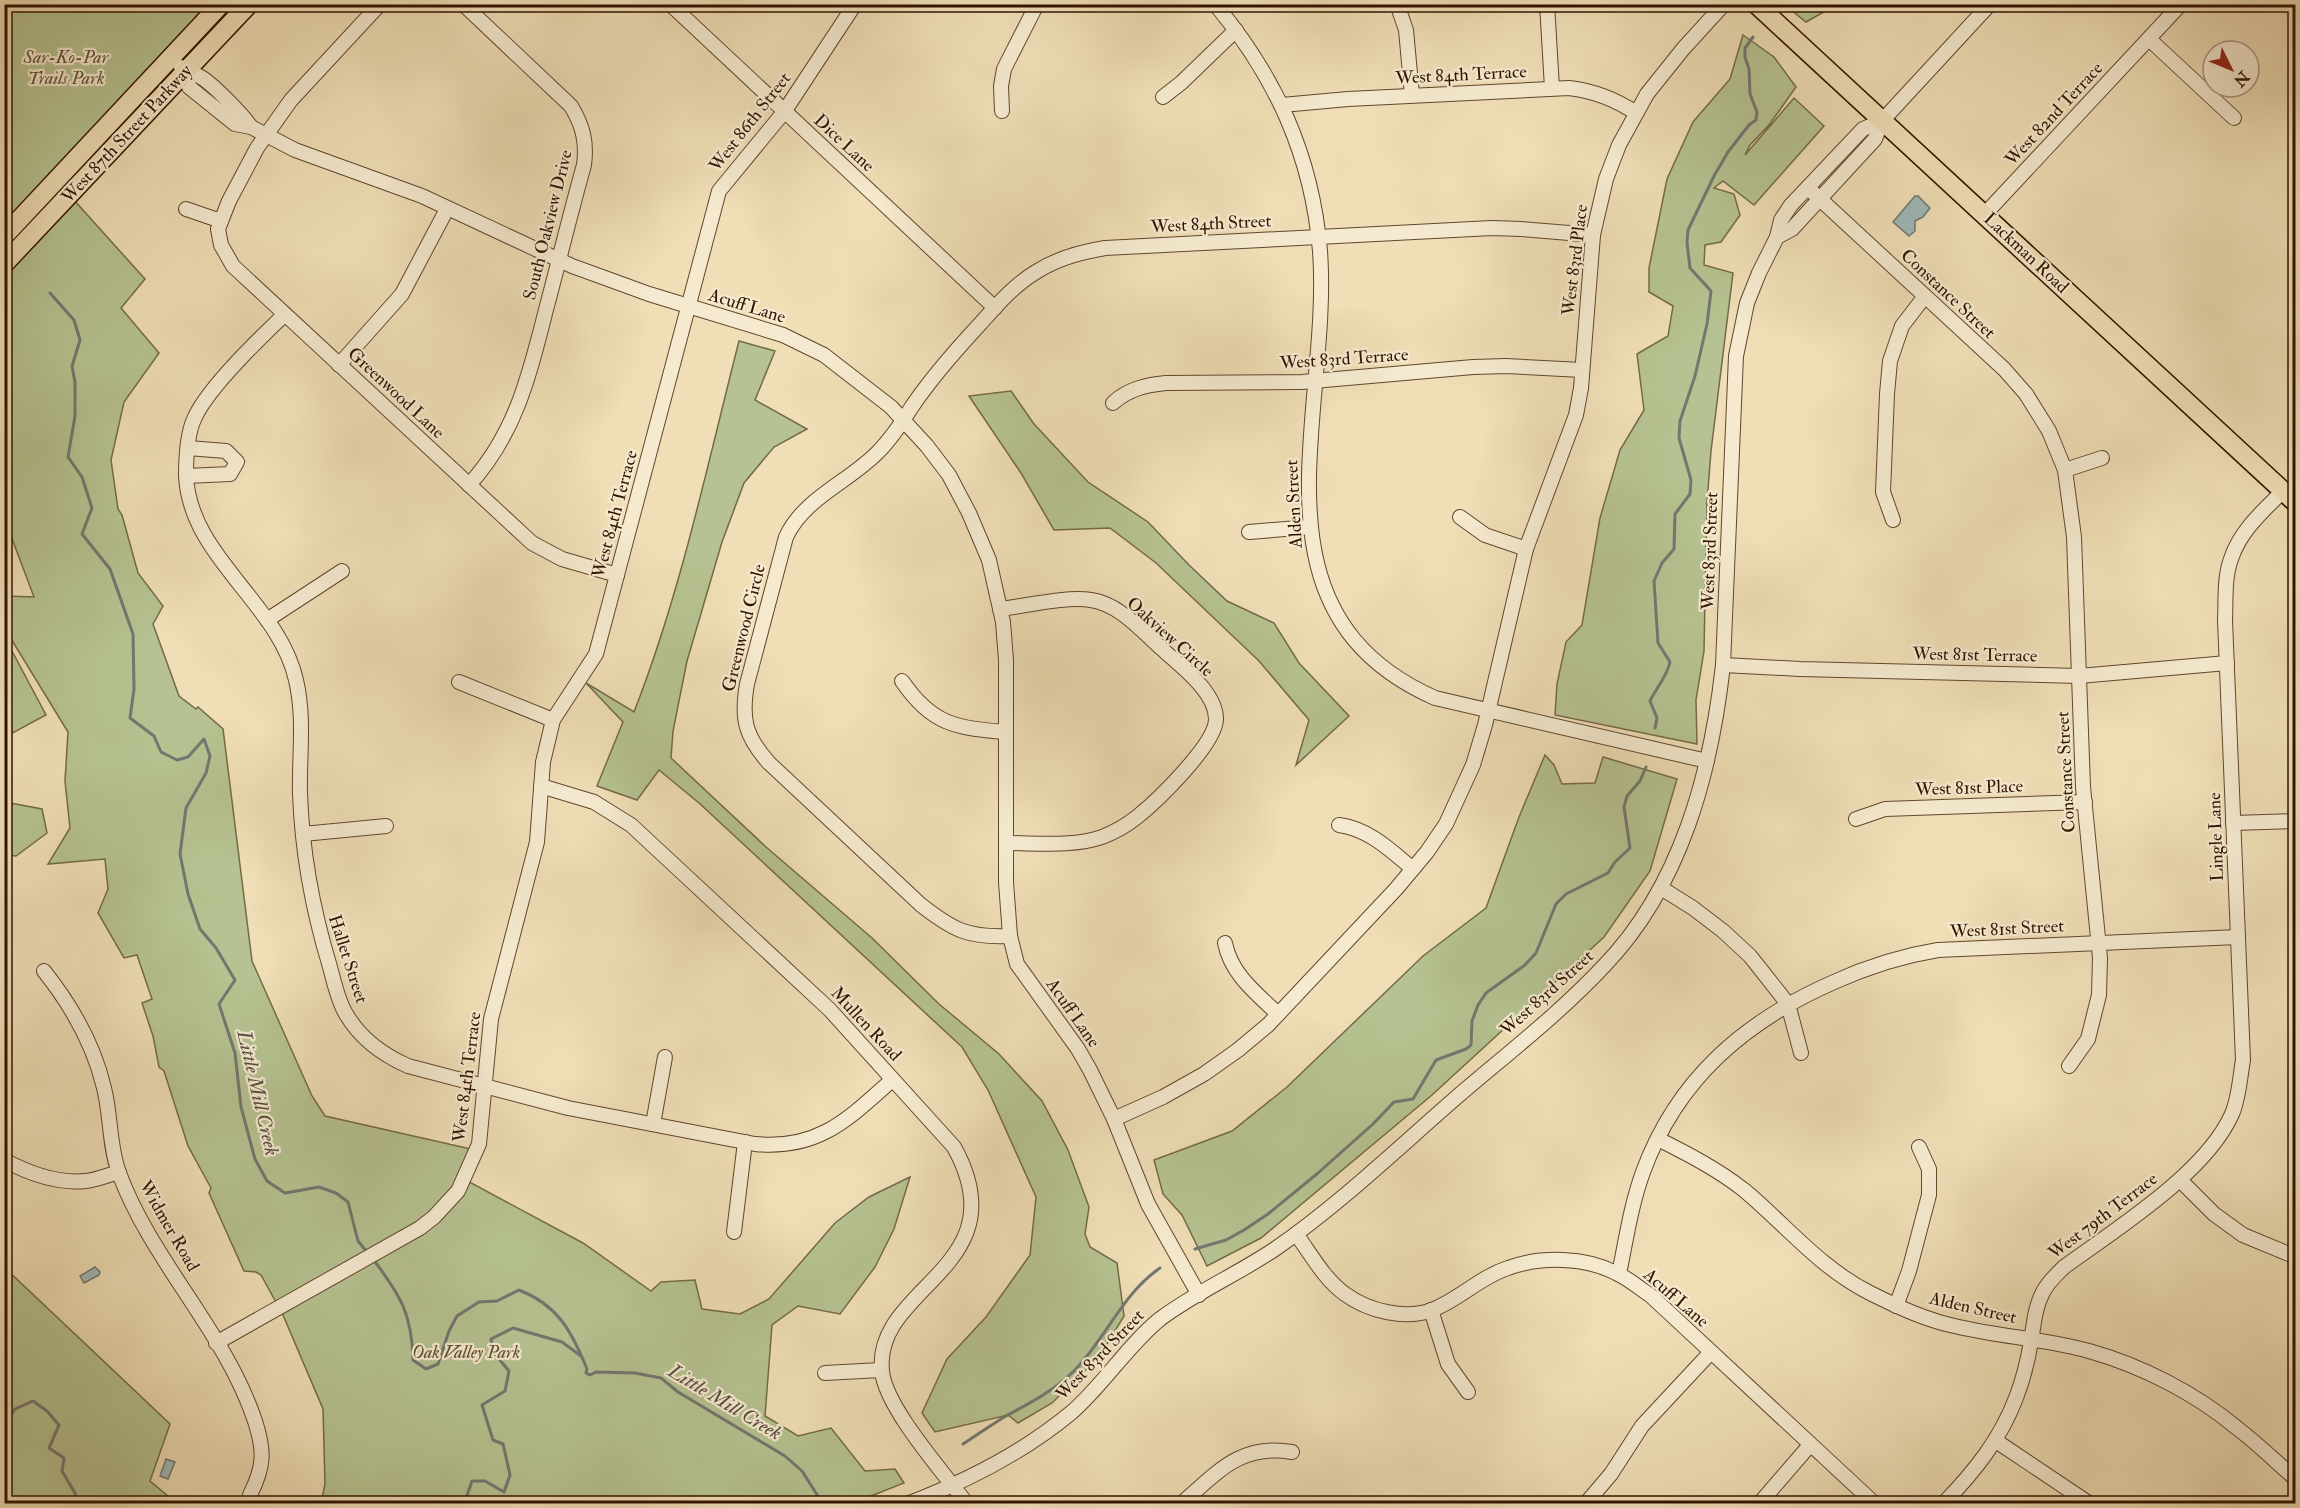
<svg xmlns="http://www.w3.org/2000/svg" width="2300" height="1508" font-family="'IM FELL Double Pica',serif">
<rect width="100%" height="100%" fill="#efdeb6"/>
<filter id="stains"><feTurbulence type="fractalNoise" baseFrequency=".00333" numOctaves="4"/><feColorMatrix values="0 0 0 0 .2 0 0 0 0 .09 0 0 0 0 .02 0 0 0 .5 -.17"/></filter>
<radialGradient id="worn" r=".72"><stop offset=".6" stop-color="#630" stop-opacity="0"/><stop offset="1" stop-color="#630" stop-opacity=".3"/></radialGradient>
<g fill="#b6c291" stroke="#746a48" stroke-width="1.5">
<polygon points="5,5 209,5 5,224"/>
<polygon points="1785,5 1836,5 1806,22"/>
<polygon points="1743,35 1774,57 1796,87 1769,125 1750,145 1745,155 1794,98 1824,126 1754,205 1723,181 1714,188 1734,194 1740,215 1721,242 1705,245 1704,265 1733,273 1711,451 1707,502 1704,651 1696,700 1697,744 1555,715 1557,684 1566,642 1582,625 1600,518 1620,450 1644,410 1637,354 1668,336 1673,306 1649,292 1649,268 1667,179 1693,122 1730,79"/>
<polygon points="73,199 145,279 121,308 159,353 124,402 111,460 118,509 122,515 138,573 163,606 153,624 179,696 196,709 198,707 223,729 252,961 312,1096 325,1116 471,1149 460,1177 583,1243 651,1291 661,1282 695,1280 702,1309 740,1314 769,1299 835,1223 869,1197 910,1177 894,1229 875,1267 840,1314 798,1306 772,1325 765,1416 798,1436 831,1428 865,1471 895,1469 904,1483 866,1498 869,1504 321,1503 325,1484 323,1409 283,1315 261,1275 256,1272 244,1271 209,1193 211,1188 188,1146 164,1071 159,1067 153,1036 142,1003 152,999 137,955 124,958 98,913 108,889 105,859 48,864 70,828 65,781 68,732 5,629 5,596 34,597 5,520 5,273"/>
<path d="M739,341L775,351L755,400L807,429L774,447L744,483L722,542L687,661L673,731L671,758L766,847L872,938L939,1004L999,1054L1042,1101L1068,1150L1089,1207L1085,1234L1090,1247L1117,1263L1124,1316L1099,1357L1052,1403L1018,1423L1008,1415L935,1432L922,1413L947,1359L986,1317L1030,1255L1036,1197L988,1090L962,1047L699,803L659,770L637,800L597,786L623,722L586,683L634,712C681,592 707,466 739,341Z"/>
<polygon points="1011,391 1034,424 1088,482 1148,522 1189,565 1227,601 1274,623 1299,663 1349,716 1296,765 1309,720 1259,661 1156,563 1110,528 1054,530 1021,473 969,396"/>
<polygon points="4,636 46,715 5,737 4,737"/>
<polygon points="1545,755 1554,765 1562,784 1595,783 1603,757 1677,779 1650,871 1604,937 1432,1095 1261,1238 1207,1266 1182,1215 1163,1194 1154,1160 1232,1131 1287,1087 1423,956 1486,908 1519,817"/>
<polygon points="5,802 42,809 47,833 16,856 8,855 5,849"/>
<polygon points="5,1268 170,1424 150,1481 174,1501 191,1503 5,1503"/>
</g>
<g fill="#9fb9ba" stroke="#737770" stroke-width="1.5">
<polygon points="1915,196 1918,196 1930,208 1923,217 1915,221 1915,231 1909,236 1893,222"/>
<polygon points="95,1267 100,1272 99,1275 84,1283 80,1276"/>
<polygon points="166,1459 175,1462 168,1479 160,1476"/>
</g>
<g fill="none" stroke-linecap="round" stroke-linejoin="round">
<g stroke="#737770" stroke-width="3">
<polyline points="50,293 74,320 80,340 72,366 75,382 75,416 68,457 82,477 92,508 82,534 110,569 133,634 134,689 130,718 154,736 161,752 177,760 188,757 204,739 210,756 206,773 186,808 180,854 188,894 200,929 216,948 235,980 219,1004 235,1053 241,1107 255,1159 267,1181 285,1193 319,1187 336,1193 348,1202 358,1241 367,1252"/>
<path d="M1655,728L1657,718L1650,701C1656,688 1667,677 1670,662L1658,643L1654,581L1662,563L1674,549L1675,514L1690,494L1691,480L1679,438L1680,421L1695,376L1707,324L1711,291L1690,268L1687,243L1688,230L1714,176L1728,152L1749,125L1756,120L1757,112L1750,94L1749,69L1745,57V48L1753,37"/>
<polyline points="1195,1249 1226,1240 1244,1230 1268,1214 1318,1173 1373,1124 1394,1102 1413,1099 1436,1060 1466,1049 1471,1045 1472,1021 1478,1005 1486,993 1525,965 1536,953 1556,904 1566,894 1608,873 1615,862 1630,848 1624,807 1627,796 1640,781 1646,767"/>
<path d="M373,1259C400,1295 412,1313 413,1360L426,1369L438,1364L449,1331L457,1316L479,1302L497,1301L519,1290C558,1305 572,1332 587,1369L586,1373L590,1375L596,1372L635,1373L661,1378L678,1392L785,1456L802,1471L823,1504"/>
<polyline points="4,1425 15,1409 33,1401 47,1411 59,1425 49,1448 64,1458 62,1471 75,1493 77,1504"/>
<path d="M963,1444C977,1435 991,1425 1006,1416C1030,1403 1055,1390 1075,1370C1107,1337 1122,1294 1160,1268"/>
<polyline points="464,1504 472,1481 485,1481 504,1492 510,1475 503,1444 493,1440 482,1405 505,1391 509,1371 494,1353 491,1339 513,1328 562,1342 581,1356"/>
</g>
<defs>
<g id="minor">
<polyline points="380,4 291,100 257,148 229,201 218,229 221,245 233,266 532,543 562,559 617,575"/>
<path d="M463,4L571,106C583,126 587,142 584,165C571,211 560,257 548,302C530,371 518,431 469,485"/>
<polyline points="670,4 995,308"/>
<path d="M1215,4C1276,77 1312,156 1320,251C1332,412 1241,612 1435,698L1707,761"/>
<polyline points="1397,4 1406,30 1412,95"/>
<polyline points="1547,4 1552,88"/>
<polyline points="2149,39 2234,118"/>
<path d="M181,67C187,72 192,72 199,76C211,82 243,115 251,127"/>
<polyline points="187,72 189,87 235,124 251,127 295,150 422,196 572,266 649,294 783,335 824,355 891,407 927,446 949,475 969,513 989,560 1003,622 1006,660 1006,882 1010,936 1017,964 1078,1049 1090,1070 1114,1119 1148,1204 1199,1295"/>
<polyline points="1163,97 1181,83 1236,30"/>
<path d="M1282,105L1348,99L1569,88C1595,91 1615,99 1636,113"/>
<polyline points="1002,111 1001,86 1004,69 1037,4"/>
<polyline points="1808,188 2004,369 2026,394 2049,431 2065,470 2074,537 2083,787 2100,958 2099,995 2088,1039 2069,1066"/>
<polyline points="186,209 221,221"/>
<polyline points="1985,214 2181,4"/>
<polyline points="1777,237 1792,229 1875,139 1882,121 1990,4"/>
<path d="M284,315C259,339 209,387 195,417C187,433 186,458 186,475C189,557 279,603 296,680C305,718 299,756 300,793C302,853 313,911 330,967C334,982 338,1001 346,1014C360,1038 383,1055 408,1066L568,1108L755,1144C819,1150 848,1119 892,1080"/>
<polyline points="339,365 402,294 447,209"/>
<path d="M1113,403C1128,389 1146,385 1166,383L1302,382L1473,367L1506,366L1582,370"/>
<polyline points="2065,470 2102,458"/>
<polyline points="186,476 230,474 237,462 226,451 188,448"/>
<polyline points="1460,517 1485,535 1526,549"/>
<polyline points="1893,520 1883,492 1887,394 1890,361 1902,326 1925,296"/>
<polyline points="1249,532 1310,527"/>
<path d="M1000,609C1026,606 1066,596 1091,600C1119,604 1141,630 1161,648C1179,665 1216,691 1216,719C1216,744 1157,801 1137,817C1127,825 1115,832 1102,837C1073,847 1037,843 1006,843"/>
<polyline points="267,620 342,571"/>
<polyline points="1723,665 1800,669 2079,676 2227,663"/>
<path d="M902,681C932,725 956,728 1006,732"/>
<polyline points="459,682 553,720"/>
<path d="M541,786L594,802L631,825L830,1010L954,1147C1021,1268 873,1286 882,1371C885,1407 944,1473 967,1504"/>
<polyline points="1856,819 1885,809 2085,802"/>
<polyline points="2233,823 2296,821"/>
<path d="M1339,825C1369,829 1390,850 1413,869"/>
<polyline points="303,834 386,826"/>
<polyline points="1661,888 1693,908 1723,931 1750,956 1788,1004 1801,1053"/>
<path d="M1010,936C968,938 953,930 921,905L769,763C745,736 741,719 747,684L786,537C804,498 849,482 878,452C891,439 901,424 911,408C931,378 955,351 980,324C997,305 1014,285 1036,272C1057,258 1081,252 1105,248L1492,228L1521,229L1593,235"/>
<path d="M1225,943C1231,974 1256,993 1278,1014"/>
<path d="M44,971C71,1005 94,1045 104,1088C111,1115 109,1146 119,1173C152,1262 225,1331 255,1421C265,1452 264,1467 250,1495"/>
<polyline points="1114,1119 1163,1097 1204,1074 1238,1050 1268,1025 1396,889 1427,852 1446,824 1473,765 1485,725 1526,549 1576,415 1581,388 1593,235 1606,179 1619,145 1647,94 1683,49 1724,4"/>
<polyline points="653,1124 665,1057"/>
<path d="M1658,1139C1688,1154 1717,1169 1744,1190C1786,1225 1820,1268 1870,1293C1898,1307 1928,1321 1959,1327C2002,1337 2046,1339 2089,1351C2142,1366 2195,1393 2237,1428C2258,1444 2276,1462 2296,1479"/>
<path d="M4,1160C30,1174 57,1184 86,1181C97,1180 108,1175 119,1172"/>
<polyline points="2180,1180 2214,1214 2243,1235 2296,1257"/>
<polyline points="734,1232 745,1142"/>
<path d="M1296,1234C1311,1254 1324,1279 1345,1294C1368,1311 1405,1320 1432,1310C1460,1299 1480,1277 1508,1268C1541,1256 1585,1257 1616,1273C1628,1278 1639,1288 1650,1295L1875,1504"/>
<path d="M1619,1274C1626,1240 1631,1205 1643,1172C1677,1079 1745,1021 1834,982C1867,967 1901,956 1938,950L2238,937"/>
<polyline points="1896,1306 1909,1271 1929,1195 1929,1169 1919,1147"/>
<polyline points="1431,1310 1448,1364 1468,1392"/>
<polyline points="216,1343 420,1228 434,1217 458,1191 479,1144 491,1019 537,842 543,762 553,720 596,654 719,191 784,112 855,4"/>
<polyline points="825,1373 881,1370"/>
<polyline points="1996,1441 2090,1504"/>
<polyline points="1588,1501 1611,1474 1642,1426 1711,1352"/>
<path d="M907,1504C965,1482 1024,1452 1072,1412C1104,1384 1127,1346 1160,1319C1196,1292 1238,1274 1275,1249C1340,1204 1398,1148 1458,1096C1507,1054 1560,1013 1604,966C1681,886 1711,773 1723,665L1736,356L1747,303L1759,273L1777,237L1781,220L1791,205L1863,129L1882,121"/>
<path d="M1181,1504C1217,1473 1240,1443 1292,1452"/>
<polyline points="1759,1504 1810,1445"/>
<path d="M1943,1504C1974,1472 2000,1440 2016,1398C2023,1380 2028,1360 2031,1341C2034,1324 2035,1307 2043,1292C2048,1282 2056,1275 2064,1267C2116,1229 2206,1173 2232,1114C2239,1098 2240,1077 2243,1060L2225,620C2226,600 2224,578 2231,559C2240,531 2263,511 2283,491"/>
</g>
<g id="major">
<polyline points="1756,4 2296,503"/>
<polyline points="4,236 221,4"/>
<polyline points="4,264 249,4"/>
</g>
</defs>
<use href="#minor" stroke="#61462e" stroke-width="16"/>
<use href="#major" stroke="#321300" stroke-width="21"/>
<use href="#minor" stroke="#f5ead0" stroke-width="14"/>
<use href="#major" stroke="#efdeb6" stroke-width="18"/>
</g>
<g text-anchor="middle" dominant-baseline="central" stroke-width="4.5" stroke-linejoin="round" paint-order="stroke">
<g font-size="18" font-style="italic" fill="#605033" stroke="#f5ead0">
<text x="66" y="57">Sar-Ko-Par<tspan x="66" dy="21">Trails Park</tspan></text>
<text x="466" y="1352">Oak Valley Park</text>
</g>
<g font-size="18" fill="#321300" stroke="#f5ead0">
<text transform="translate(1461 75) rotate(-3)">West 84th Terrace</text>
<text transform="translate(2054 114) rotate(-47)">West 82nd Terrace</text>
<text transform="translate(750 122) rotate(-52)">West 86th Street</text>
<text transform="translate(127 134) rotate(-47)">West 87th Street Parkway</text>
<text transform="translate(844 143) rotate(43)">Dice Lane</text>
<text transform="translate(1211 224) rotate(-3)">West 84th Street</text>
<text transform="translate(548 225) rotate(-76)">South Oakview Drive</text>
<text transform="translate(2026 253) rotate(43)">Lackman Road</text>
<text transform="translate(1575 260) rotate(-83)">West 83rd Place</text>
<text transform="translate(1948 294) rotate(43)">Constance Street</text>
<text transform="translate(747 306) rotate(17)">Acuff Lane</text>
<text transform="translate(1344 359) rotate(-4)">West 83rd Terrace</text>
<text transform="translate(396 393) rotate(43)">Greenwood Lane</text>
<text transform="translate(1294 504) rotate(-93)">Alden Street</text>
<text transform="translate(615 514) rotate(-75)">West 84th Terrace</text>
<text transform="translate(1710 551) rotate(-88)">West 83rd Street</text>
<text transform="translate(744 628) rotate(-76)">Greenwood Circle</text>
<text transform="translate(1170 637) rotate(42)">Oakview Circle</text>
<text transform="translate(1975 655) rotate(1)">West 81st Terrace</text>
<text transform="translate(2066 772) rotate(-93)">Constance Street</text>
<text transform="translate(1969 788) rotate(-2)">West 81st Place</text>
<text transform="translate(2216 837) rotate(-92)">Lingle Lane</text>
<text transform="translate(2007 929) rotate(-3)">West 81st Street</text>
<text transform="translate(348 959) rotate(72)">Hallet Street</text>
<text transform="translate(1547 993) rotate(-42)">West 83rd Street</text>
<text transform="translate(1073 1013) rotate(55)">Acuff Lane</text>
<text transform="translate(866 1024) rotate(47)">Mullen Road</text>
<text transform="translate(467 1077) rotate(-83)">West 84th Terrace</text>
<text transform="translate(2103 1216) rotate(-37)">West 79th Terrace</text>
<text transform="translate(169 1226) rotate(60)">Widmer Road</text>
<text transform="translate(1676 1298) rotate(41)">Acuff Lane</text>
<text transform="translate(1973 1308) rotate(13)">Alden Street</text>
<text transform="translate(1100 1355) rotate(-46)">West 83rd Street</text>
</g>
<g font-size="20" font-style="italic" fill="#584d41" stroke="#f5ead0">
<text transform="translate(258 1093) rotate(77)">Little Mill Creek</text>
<text transform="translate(725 1402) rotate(31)">Little Mill Creek</text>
</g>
</g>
<rect width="2300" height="1508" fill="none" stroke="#efdeb6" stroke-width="24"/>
<rect x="6" y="6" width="2288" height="1496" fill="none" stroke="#321300" stroke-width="3"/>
<rect x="12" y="12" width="2276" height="1484" fill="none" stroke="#321300" stroke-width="1.5"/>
<g transform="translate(2231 69) rotate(133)"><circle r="28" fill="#f5ead0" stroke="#a7947d" stroke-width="1.5"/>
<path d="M0-4.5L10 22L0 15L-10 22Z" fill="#8f2418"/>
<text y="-9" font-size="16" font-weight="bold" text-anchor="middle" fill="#321300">N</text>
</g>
<rect width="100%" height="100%" filter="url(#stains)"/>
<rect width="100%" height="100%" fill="url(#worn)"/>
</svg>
